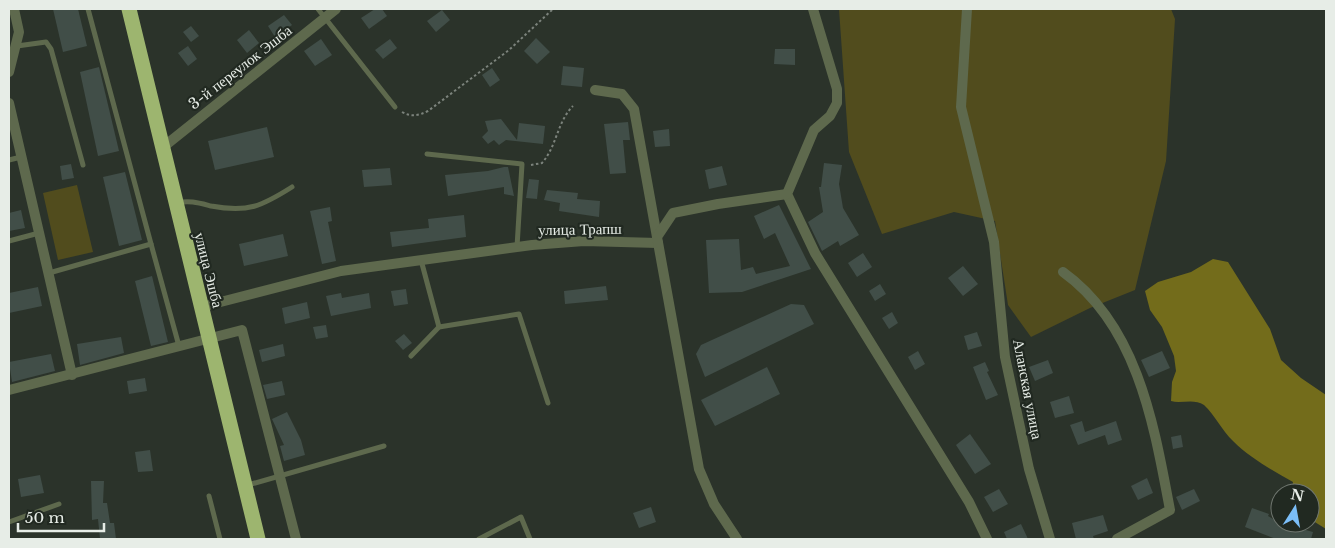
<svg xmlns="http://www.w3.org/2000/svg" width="1335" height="548" font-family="'Libre Baskerville',serif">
<rect width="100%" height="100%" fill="#2b332a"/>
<g fill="#514c1d">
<polygon points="839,9 1171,9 1175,19 1166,161 1135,290 1090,308 1031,337 1008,305 995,221 954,212 882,234 849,152"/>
<polygon points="77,185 93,252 58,260 43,193"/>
</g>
<path fill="#736c1b" d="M1213,259L1228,262L1270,329L1281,360L1301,378L1326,395V529L1310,519V493H1291L1293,482C1272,470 1250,458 1233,441C1222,431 1215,415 1204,405C1194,398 1181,404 1171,401L1172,382L1176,371L1174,356L1162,327L1150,310L1145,291L1158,282L1191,272Z"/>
<g fill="#414e48">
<polygon points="53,9 78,9 87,46 63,52"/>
<polygon points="375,9 382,9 387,16 369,29 361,18"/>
<polygon points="442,10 450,20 436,32 427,21"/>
<polygon points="284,15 292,25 275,37 268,26"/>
<polygon points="191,26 199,36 191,42 183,32"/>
<polygon points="249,30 259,43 247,53 237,40"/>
<polygon points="536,38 550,52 537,64 524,51"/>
<polygon points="321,39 332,55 315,66 304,51"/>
<polygon points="390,39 397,48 383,59 375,50"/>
<polygon points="188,46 197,59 188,66 178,53"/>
<polygon points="775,49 795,49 795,65 774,64"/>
<polygon points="563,66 584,68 582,87 561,85"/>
<polygon points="99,67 119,151 98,156 80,72"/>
<polygon points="492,68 500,80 490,87 482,75"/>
<polygon points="501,119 517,140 519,123 545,126 543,144 506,140 499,145 494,140 488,144 482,137 488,131 485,121"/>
<polygon points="628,122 630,140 623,140 626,173 610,174 604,124"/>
<polygon points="267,127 274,157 215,170 208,141"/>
<polygon points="669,129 670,146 655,147 653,131"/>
<polygon points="824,163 842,165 839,184 843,208 859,235 840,246 838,241 822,251 808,222 823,212 819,187 821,187"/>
<polygon points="71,164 74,178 62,180 60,166"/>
<polygon points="722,166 727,185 709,189 705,170"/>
<polygon points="504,167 508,167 514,196 504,194 504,187 448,196 445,175 488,171"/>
<polygon points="390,168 392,185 364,187 362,170"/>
<polygon points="125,172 142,240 119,246 103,177"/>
<polygon points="529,179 539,180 537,199 526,198"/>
<polygon points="547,190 578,193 577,199 600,201 599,217 559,211 560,203 544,200"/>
<polygon points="779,205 811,269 742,292 709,293 706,240 739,239 741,270 753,267 756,274 790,266 775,233 764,239 754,216"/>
<polygon points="330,207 332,221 328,222 336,261 322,264 310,211"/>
<polygon points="21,210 25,228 9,231 9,213"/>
<polygon points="464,215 466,237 392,247 390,232 429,228 428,219"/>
<polygon points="283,234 288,256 244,266 239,244"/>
<polygon points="863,253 872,267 857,277 848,263"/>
<polygon points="963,266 978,284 963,296 948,278"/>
<polygon points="152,276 168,342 151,346 135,281"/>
<polygon points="880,284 886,294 875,301 869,291"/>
<polygon points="606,286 608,300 565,304 564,291"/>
<polygon points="38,287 42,306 9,313 9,293"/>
<polygon points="406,289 408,304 394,306 391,291"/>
<polygon points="341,293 342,298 369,293 371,308 331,316 326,296"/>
<polygon points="307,302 310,318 285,324 282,308"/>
<polygon points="791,304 804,305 814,324 705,377 696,354 701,345"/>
<polygon points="892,312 898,323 889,329 882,318"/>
<polygon points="326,325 328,337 316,339 313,327"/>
<polygon points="977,332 982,346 968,350 964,336"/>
<polygon points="404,334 412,343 403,350 395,341"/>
<polygon points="121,337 124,353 80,365 77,344"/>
<polygon points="283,344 285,356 262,362 259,350"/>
<polygon points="918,351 925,364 915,370 908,357"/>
<polygon points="1162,351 1170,368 1149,377 1141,360"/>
<polygon points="51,354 55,371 12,382 9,362"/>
<polygon points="1048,360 1053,373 1035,381 1029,367"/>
<polygon points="985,362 989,371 987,372 998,395 986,400 973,367"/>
<polygon points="767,367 780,394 715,426 701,400"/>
<polygon points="145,378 147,391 129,394 127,381"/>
<polygon points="282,381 285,395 267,399 263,385"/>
<polygon points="1069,396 1074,413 1055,418 1050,402"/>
<polygon points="287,412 301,440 305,455 284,461 280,446 284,445 272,419"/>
<polygon points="1082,421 1085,432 1116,421 1122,440 1108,445 1105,435 1078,445 1070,425"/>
<polygon points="970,434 991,464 975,474 956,445"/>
<polygon points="1181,435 1183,447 1173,449 1171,437"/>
<polygon points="150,450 153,471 138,472 135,452"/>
<polygon points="40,475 44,493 21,497 18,479"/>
<polygon points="1147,478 1153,493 1138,500 1131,486"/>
<polygon points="91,481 104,481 103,503 107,503 110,523 114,523 116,539 100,539 98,519 92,520"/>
<polygon points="999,489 1008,504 993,512 984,497"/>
<polygon points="1194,489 1200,501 1182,510 1176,497"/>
<polygon points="651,507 656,522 639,528 633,513"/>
<polygon points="1252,508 1269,514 1268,516 1280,523 1313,532 1311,539 1276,539 1245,527"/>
<polygon points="1103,515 1108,531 1093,536 1094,539 1076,539 1072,523"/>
<polygon points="1021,524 1028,539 1007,539 1004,532"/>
</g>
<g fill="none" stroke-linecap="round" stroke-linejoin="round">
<g stroke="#7c837c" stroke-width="2" stroke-dasharray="2.5 2.5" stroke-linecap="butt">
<path d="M402,112C411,117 418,116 428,111L509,50L553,9"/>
<path d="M531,165L542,163C557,146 557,122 573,106"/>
</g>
<g stroke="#5e694d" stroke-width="5">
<polyline points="318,9 395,107"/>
<polyline points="17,46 46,42 51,49 83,165"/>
<polyline points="427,154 522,164 517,247"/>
<polyline points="9,160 21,157"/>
<path d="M177,203C189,200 199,203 211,206C248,213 262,206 292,187"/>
<polyline points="9,241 39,233"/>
<polyline points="151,244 179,346"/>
<polyline points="421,260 439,327"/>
<polyline points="49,273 151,244 88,9"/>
<polyline points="411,356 439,327 519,314 548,403"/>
<polyline points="248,485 384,446"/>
<polyline points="209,496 220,539"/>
<polyline points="9,522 59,504"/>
<polyline points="479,539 521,517 530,539"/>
</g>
<g stroke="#5e694d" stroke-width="10">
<polyline points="813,9 837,89 837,103 830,116 814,130 787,194 815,253 969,502 987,539"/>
<polyline points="967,9 961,107 994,242 1005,357 1029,469 1050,539"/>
<polyline points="9,72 19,32 14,9"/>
<polyline points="595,90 622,94 634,109 657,237"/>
<polyline points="9,103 72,375"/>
<polyline points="162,148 336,9"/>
<path d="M1063,272C1138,326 1154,425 1170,510L1117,539"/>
<polyline points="201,307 341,271 532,245 584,241 658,243"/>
<polyline points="9,390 242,330 296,539"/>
<polyline points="737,539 714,504 699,469 657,237 673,213 718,204 787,194"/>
</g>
<polyline stroke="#9db56f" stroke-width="15" points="129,9 258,539"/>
</g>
<g text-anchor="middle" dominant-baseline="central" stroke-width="4.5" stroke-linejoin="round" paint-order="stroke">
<g font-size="15" fill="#e7ede7" stroke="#212921">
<text transform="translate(240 67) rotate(-38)">3-й переулок Эшба</text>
<text transform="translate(580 229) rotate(-1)">улица Трапш</text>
<text transform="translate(209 270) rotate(76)">улица Эшба</text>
<text transform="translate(1028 389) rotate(79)">Аланская улица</text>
</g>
</g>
<rect width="1335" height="548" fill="none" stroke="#e7ede7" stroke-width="20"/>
<g transform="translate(1295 508) rotate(11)"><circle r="24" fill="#212921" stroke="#707770"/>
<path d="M0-4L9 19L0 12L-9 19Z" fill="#7bbef8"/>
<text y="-8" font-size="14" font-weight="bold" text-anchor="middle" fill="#e7ede7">N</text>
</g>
<path d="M18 523v8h86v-8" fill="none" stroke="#e7ede7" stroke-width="2.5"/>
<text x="25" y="523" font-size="15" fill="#e7ede7" stroke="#212921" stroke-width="4" paint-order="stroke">50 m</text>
</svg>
